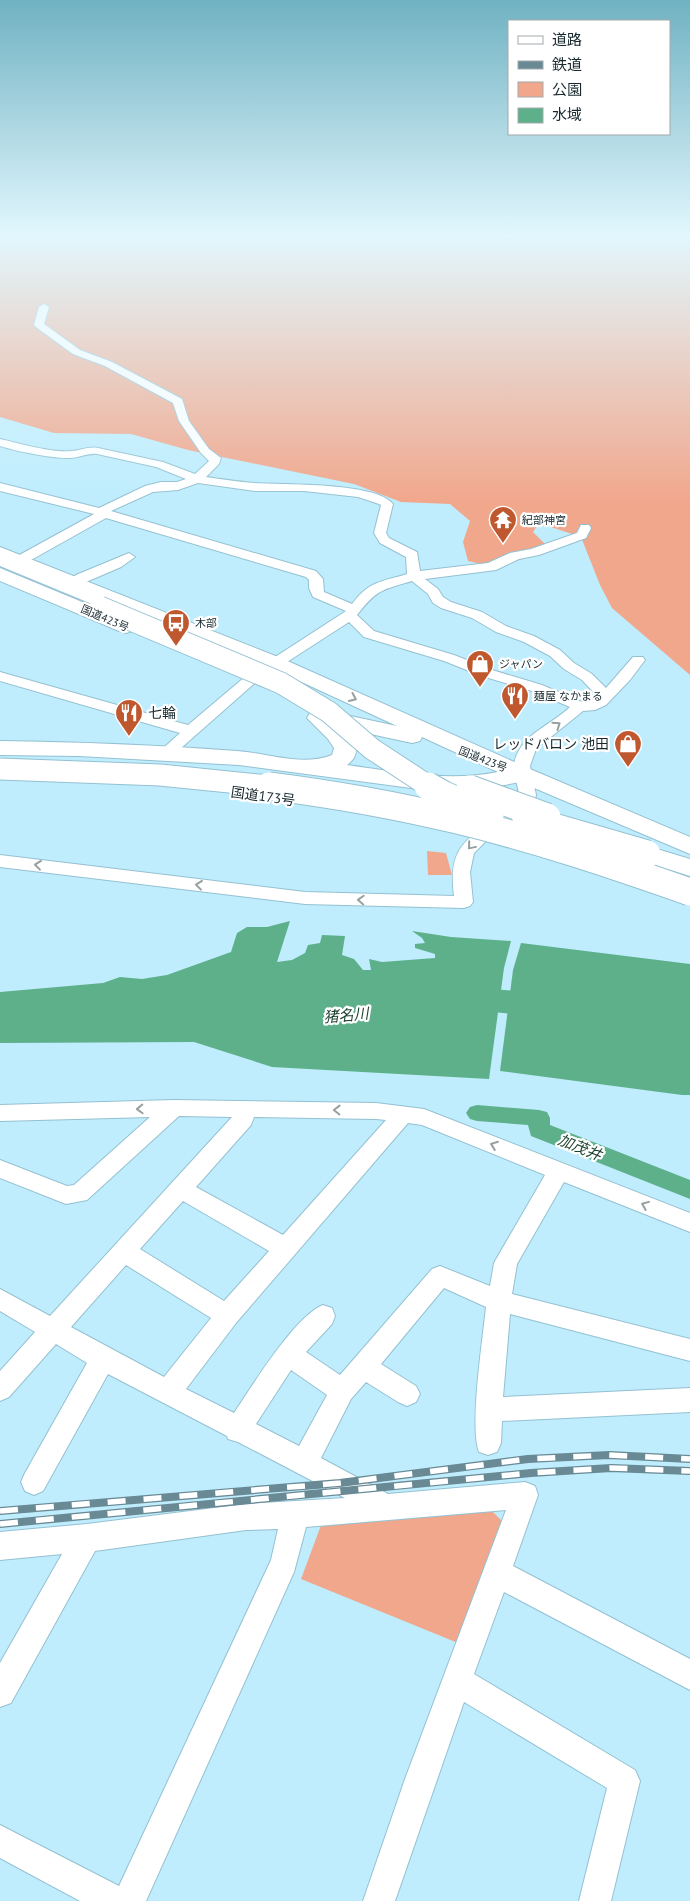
<svg xmlns="http://www.w3.org/2000/svg" width="690" height="1901" font-family="'PT Sans','Noto Sans JP',sans-serif">
<rect width="100%" height="100%" fill="#bfedfd"/>
<g fill="#f1a78c">
<polygon points="0,236 690,236 690,675 612,608 600,585 581,537 539,523 533,532 550,549 523,559 490,566 468,561 463,542 470,521 450,504 401,502 354,484 188,450 131,434 54,433 0,417"/>
<polygon points="427,851 446,853 452,875 428,875"/>
<polygon points="487,1506 503,1522 458,1643 301,1579 323,1520"/>
</g>
<g fill="#5db089">
<polygon points="290,921 277,962 292,960 305,953 308,945 320,943 322,935 345,936 342,955 354,959 363,970 371,970 369,959 382,962 435,958 435,954 415,948 415,944 425,943 422,938 412,931 451,937 511,941 504,968 489,1079 272,1067 194,1042 0,1043 0,992 103,983 120,977 142,979 167,975 231,952 237,933 247,927 267,927"/>
<polygon points="521,943 690,964 690,1095 682,1095 500,1071 513,970"/>
</g>
<g fill="none" stroke-linecap="round" stroke-linejoin="round">
<polygon fill="#5db089" fill-rule="evenodd" points="477,1105 539,1110 547,1112 550,1118 550,1125 690,1180 690,1199 531,1136 528,1125 477,1121 470,1119 466,1113 470,1107"/>
<polygon fill="#5db089" fill-rule="evenodd" points="457,986 551,994 563,998 567,1006 563,1014 551,1018 457,1008 446,1005 441,997 446,989"/>
<defs>
<g id="minor">
<path d="M44,304L49,307L44,324L80,350L112,362L182,399L189,421L209,449L221,458L219,464L206,477C222,479 239,482 255,483C283,485 376,482 393,504L386,533L389,538L417,552L420,571L488,563L510,553L531,549L577,533L581,525H589L591,528L586,538L539,555L519,559L496,570L425,579L438,589L443,597L451,602L482,612L506,626L534,636L560,650L574,663L592,674L606,688L633,657H643L645,660L630,680L606,705L595,710L583,711L536,749L530,766L536,795L534,804L526,815L486,841L474,853L470,872L473,902L470,906L464,908L305,904L0,867V855L305,892L454,896C449,857 458,842 492,822C501,816 511,812 518,804C522,791 513,779 514,765C518,735 552,725 570,707L532,691L482,676L444,661L364,637L349,622L256,682L172,756H160L158,753L180,733L0,681V672L188,725L246,676L346,611L313,597L309,588V580L306,577L106,518L24,564H14L13,561L14,558L94,514L0,491V483L99,508L145,486L161,482H177L186,479L156,467L97,454C87,453 80,458 70,458C55,459 15,451 0,446V439C19,443 51,453 71,451C80,451 88,446 98,448L163,462L195,474L209,461L201,453L179,421L173,403L105,366L73,354L36,327L34,325L39,307ZM198,483L255,491H304L358,497L379,504L381,505L374,533L380,543L406,557L407,574C381,582 369,581 352,604L324,592L323,579L316,571L111,511L153,492L178,490ZM412,581L428,594L433,603L441,608L472,618L496,632L524,642L550,656L564,669L582,680L598,697L588,702H582L542,685L492,670L454,655L374,631L357,615C377,589 382,590 412,581Z"/>
<polygon points="129,553 135,557 121,567 79,585 74,586 67,582 76,575"/>
<path d="M174,1100L376,1103L424,1109L690,1213V1232L564,1182L517,1264L512,1294L690,1339V1361L510,1314L503,1397L690,1388V1412L502,1421L501,1443L497,1452L488,1455L479,1452C469,1428 483,1337 486,1307L444,1288L381,1364L416,1386L420,1394L416,1402L407,1406L398,1402L366,1382L351,1399L321,1458L388,1494L525,1482L535,1486L538,1495L513,1566L690,1659V1690L504,1592L474,1674L635,1770L640,1781L611,1901H579L607,1788L464,1702L395,1901H363L405,1779L506,1510L306,1527L294,1572L146,1901H80L0,1858V1825L119,1886L271,1560L278,1529L246,1530L95,1551L11,1703L0,1707V1663L62,1554L0,1560V1532L87,1524L246,1504L345,1498L238,1442L228,1439L227,1436L108,1374L43,1491L34,1495L25,1491L21,1482L25,1473L87,1363L56,1344L9,1397L0,1401V1371L35,1332L0,1311V1289L50,1316L232,1117L179,1116L87,1200L66,1204L0,1178V1160L67,1186L74,1185L150,1117L0,1121V1105ZM254,1117L376,1119L386,1120L283,1235L196,1187L251,1125ZM408,1123L422,1125L545,1175L498,1256L494,1263L490,1286L440,1266L432,1269L340,1375L306,1352L332,1324L335,1316L332,1308L323,1305C295,1316 252,1386 234,1413L186,1389L236,1323ZM183,1201L269,1251L224,1301L140,1249ZM126,1265L211,1318L164,1377L71,1327ZM291,1370L327,1395L299,1446L256,1424Z"/>
</g>
<g id="trunk">
<path d="M0,547L283,659L530,769L690,837V854L520,782L474,791L426,790L239,765L79,756L0,755V741C79,742 158,745 237,751C268,753 302,767 332,755L334,748L328,739L307,718L310,713L327,711L397,726L269,667L0,560ZM343,728L412,743L420,741L422,737L498,772C448,782 397,772 347,765C363,753 355,741 343,728Z"/>
<polygon points="0,568 133,623 136,627 133,631 126,633 119,631 0,581"/>
</g>
<g id="motorway">
<polygon points="0,553 135,608 138,612 135,616 128,618 121,616 0,566"/>
<polygon points="647,846 690,859 690,876 638,860 634,854 638,848"/>
</g>
</defs>
<use href="#minor" stroke="#94c1d1" stroke-width="2"/>
<use href="#trunk" stroke="#94c1d1" stroke-width="2"/>
<use href="#motorway" stroke="#94c1d1" stroke-width="2"/>
<use href="#minor" fill="#fff" fill-rule="evenodd"/>
<use href="#trunk" fill="#fff" fill-rule="evenodd"/>
<use href="#motorway" fill="#fff" fill-rule="evenodd"/>
<defs>
<g id="rail">
<polyline points="0,1511 340,1483 528,1459 609,1455 690,1459"/>
<polyline points="0,1524 531,1473 611,1468 690,1471"/>
</g>
</defs>
<use href="#rail" stroke="#698994" stroke-width="8"/>
<use href="#rail" stroke="#fff" stroke-width="5.5" stroke-dasharray="18" stroke-linecap="butt"/>
<defs>
<g id="motorway-bridge-far1">
<polyline points="100,607 281,683 329,712 372,749 430,787"/>
<polyline points="0,769 160,775 278,787"/>
</g>
<g id="motorway-bridge">
<path d="M269,786C332,794 395,805 457,820C536,839 613,865 690,892"/>
<polyline points="428,786 444,795 490,815"/>
<polyline points="470,789 547,817"/>
<polyline points="526,819 647,854"/>
</g>
</defs>
<use href="#motorway-bridge-far1" stroke="#94c1d1" stroke-width="23" stroke-linecap="butt"/>
<use href="#motorway-bridge" stroke="#94c1d1" stroke-width="29" stroke-linecap="butt"/>
<use href="#motorway-bridge-far1" stroke="#fff" stroke-width="21"/>
<use href="#motorway-bridge" stroke="#fff" stroke-width="27"/>
</g>
<defs><path id="oneway-chevron" d="M-2-3.5L2.5 0L-2 3.5" fill="none" stroke-width="1.6" stroke-linecap="round" stroke-linejoin="round" transform="scale(1.25)"/></defs>
<g stroke="#979fa1">
<use href="#oneway-chevron" transform="translate(353 698) rotate(24)"/>
<use href="#oneway-chevron" transform="translate(557 725) rotate(-35)"/>
<use href="#oneway-chevron" transform="translate(471 846) rotate(130)"/>
<use href="#oneway-chevron" transform="translate(38 865) rotate(-173)"/>
<use href="#oneway-chevron" transform="translate(199 885) rotate(-173)"/>
<use href="#oneway-chevron" transform="translate(361 900) rotate(-177)"/>
<use href="#oneway-chevron" transform="translate(140 1109) rotate(178)"/>
<use href="#oneway-chevron" transform="translate(337 1110) rotate(-179)"/>
<use href="#oneway-chevron" transform="translate(494 1145) rotate(-159)"/>
<use href="#oneway-chevron" transform="translate(645 1205) rotate(-158)"/>
</g>
<linearGradient id="sky" x2="0" y2="1"><stop stop-color="#70b2c2"/><stop offset="0.47" stop-color="#e2f7fe"/><stop offset="1" stop-color="#e2f7fe" stop-opacity="0"/></linearGradient>
<rect width="690" height="502" fill="url(#sky)"/>
<defs>
<symbol id="temple-pin" viewBox="-11 -11 22 30"><path d="M0 17L-7.5 6A9.5 9.5 0 1 1 7.5 6Z" fill="#bf582e" stroke="#fff"/><path d="M0-6L5-2H3V0L6.5 2.5H4V6H1.5V3h-3V6H-4V2.5H-6.5L-3 0V-2H-5Z" fill="#fff"/></symbol>
<symbol id="bus-pin" viewBox="-11 -11 22 30"><path d="M0 17L-7.5 6A9.5 9.5 0 1 1 7.5 6Z" fill="#bf582e" stroke="#fff"/><path d="M-5-6H5V4H4V6H2V4H-2V6H-4V4H-5ZM-3.5-4V0h7V-4ZM-3.5 1.2v1.5H-2V1.2ZM2 1.2v1.5H3.5V1.2Z" fill="#fff"/></symbol>
<symbol id="shop-pin" viewBox="-11 -11 22 30"><path d="M0 17L-7.5 6A9.5 9.5 0 1 1 7.5 6Z" fill="#bf582e" stroke="#fff"/><path d="M-5-2.5h2.3a2.7 3.5 0 0 1 5.4 0H5L5.5 6h-11ZM-1.5-2.5h3a1.5 2.3 0 0 0-3 0Z" fill="#fff"/></symbol>
<symbol id="restaurant-pin" viewBox="-11 -11 22 30"><path d="M0 17L-7.5 6A9.5 9.5 0 1 1 7.5 6Z" fill="#bf582e" stroke="#fff"/><path d="M-5-6h1v4h1v-4h1v4h1v-4h1v5L-1.5 .5V6h-2V.5L-5-1ZM5-6V6H3V1.5H1.5Q1.5-4 5-6Z" fill="#fff"/></symbol>
</defs>
<g fill-rule="evenodd">
<use href="#temple-pin" x="487" y="504" width="32" height="43"/>
<use href="#bus-pin" x="160" y="607" width="32" height="43"/>
<use href="#shop-pin" x="464" y="648" width="32" height="43"/>
<use href="#restaurant-pin" x="499" y="680" width="32" height="43"/>
<use href="#restaurant-pin" x="113" y="697" width="32" height="43"/>
<use href="#shop-pin" x="612" y="728" width="32" height="43"/>
</g>
<g text-anchor="middle" dominant-baseline="central" stroke-width="4.5" stroke-linejoin="round" paint-order="stroke">
<g font-size="11" fill="#17292f" stroke="#fff" text-anchor="start">
<text x="522" y="520">紀部神宮</text>
<text x="195" y="623">木部</text>
<text x="499" y="664">ジャパン</text>
<text x="534" y="696">麺屋 なかまる</text>
</g>
<g font-size="11" fill="#17292f" stroke="#fff">
<text transform="translate(105 618) rotate(23)">国道423号</text>
<text transform="translate(483 759) rotate(21)">国道423号</text>
</g>
<g font-size="14" fill="#17292f" stroke="#fff" text-anchor="start">
<text x="148" y="713">七輪</text>
<text x="609" y="744" text-anchor="end">レッドバロン 池田</text>
</g>
<g font-size="14" fill="#17292f" stroke="#fff">
<text transform="translate(263 796) rotate(8)">国道173号</text>
</g>
<g font-size="15" font-style="italic" fill="#1b3f2e" stroke="#fff">
<text transform="translate(346 1015) rotate(-5)">猪名川</text>
<text transform="translate(580 1147) rotate(22)">加茂井</text>
</g>
</g>
<rect x="508" y="20" width="162" height="115" fill="#ffffff" stroke="#a2a9ac"/>
<rect x="518" y="36" width="25" height="8" fill="#ffffff" stroke="#a2a9ac"/>
<text x="552" y="45" font-size="15" fill="#17292f">道路</text>
<rect x="518" y="61" width="25" height="8" fill="#698994" stroke="#a2a9ac"/>
<text x="552" y="70" font-size="15" fill="#17292f">鉄道</text>
<rect x="518" y="82" width="25" height="15" fill="#f1a78c" stroke="#a2a9ac"/>
<text x="552" y="95" font-size="15" fill="#17292f">公園</text>
<rect x="518" y="108" width="25" height="15" fill="#5db089" stroke="#a2a9ac"/>
<text x="552" y="120" font-size="15" fill="#17292f">水域</text>
</svg>
